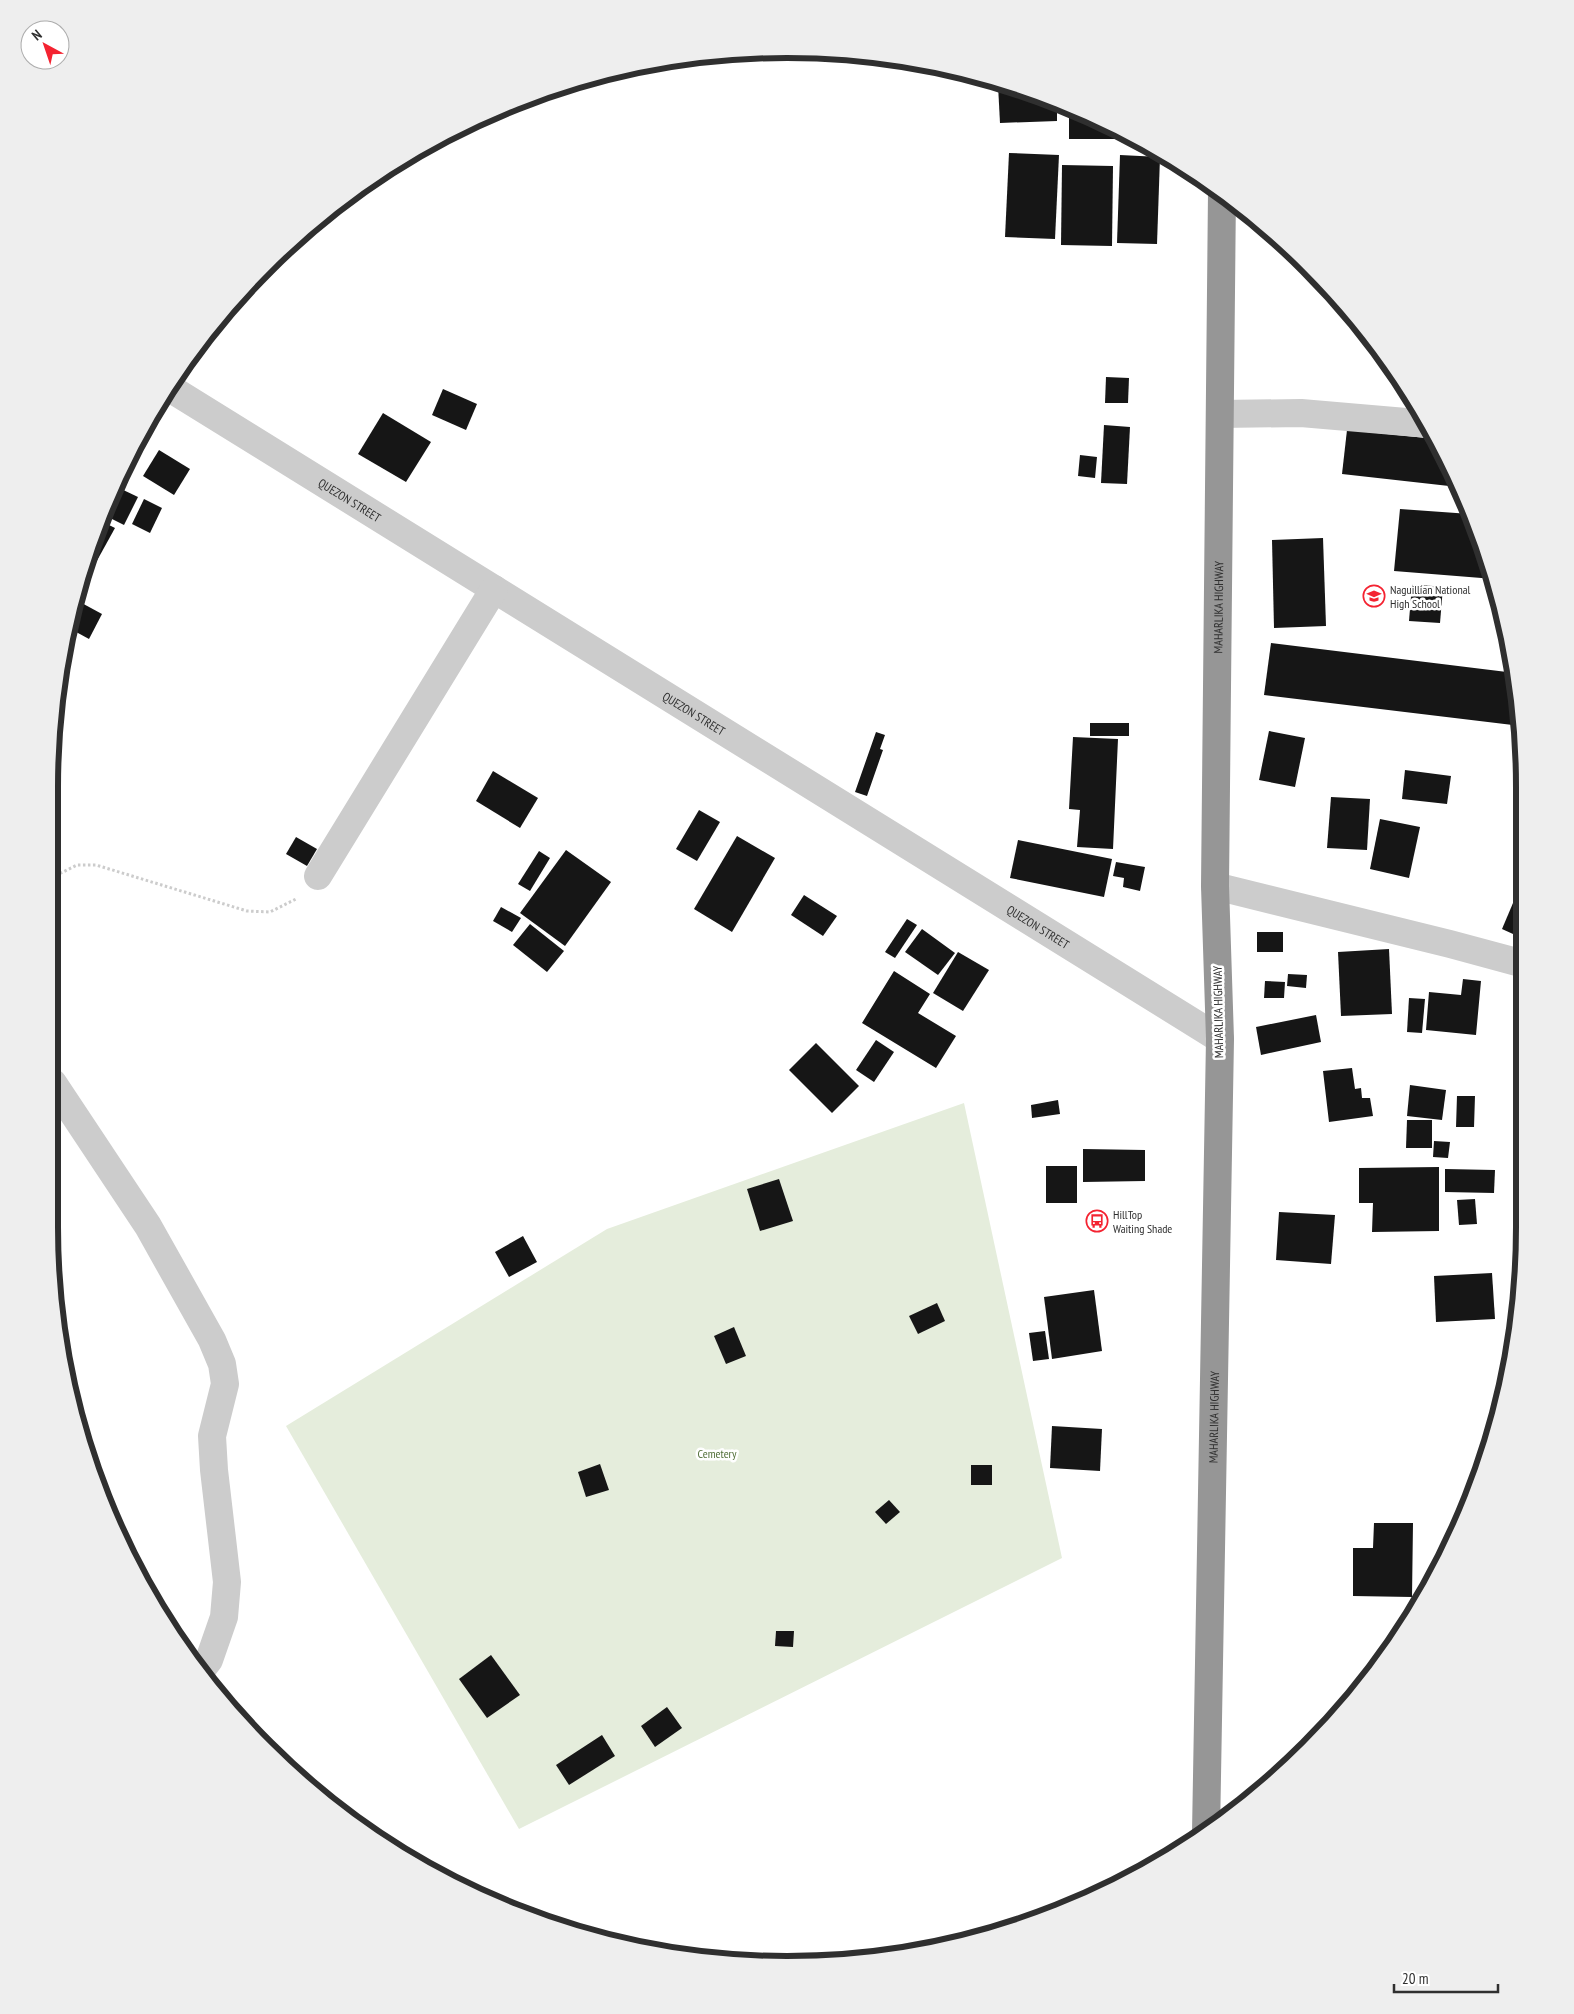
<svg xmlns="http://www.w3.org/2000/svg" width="1574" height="2014" viewBox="0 0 1574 2014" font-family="'PT Sans Narrow',sans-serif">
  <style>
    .green { fill: #e5eddc }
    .building { fill: #161616 }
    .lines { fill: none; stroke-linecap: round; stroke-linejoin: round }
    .path { stroke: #ccc; stroke-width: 3; stroke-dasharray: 2.5 2.5; stroke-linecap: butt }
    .minor { stroke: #ccc; stroke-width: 28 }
    .highway { stroke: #969696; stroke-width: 28 }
    .labels { text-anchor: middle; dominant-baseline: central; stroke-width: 5; stroke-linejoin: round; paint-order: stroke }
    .street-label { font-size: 12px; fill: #2f2f2f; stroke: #fff }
    .poi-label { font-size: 12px; fill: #2f2f2f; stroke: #fff; text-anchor: start }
    .park-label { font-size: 12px; fill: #516f38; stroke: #fff }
    .rim { fill: none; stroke: #2f2f2f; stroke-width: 6 }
  </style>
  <rect width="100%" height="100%" fill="#fff"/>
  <!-- green -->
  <g class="green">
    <polygon points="964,1103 1062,1558 519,1829 286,1426 607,1229"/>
    <polygon points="906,1954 884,1959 810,1964 810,1962"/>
  </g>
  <!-- building -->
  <g class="building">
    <polygon points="998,85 1006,85 1057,104 1057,121 1000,123"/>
    <polygon points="1069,108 1113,125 1136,139 1069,139"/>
    <polygon points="1009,153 1059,155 1055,239 1005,237"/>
    <polygon points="1120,155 1160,157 1157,244 1117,243"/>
    <polygon points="1062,165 1113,166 1112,246 1061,245"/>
    <polygon points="1362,328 1371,340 1361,339"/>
    <polygon points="1106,377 1129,378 1128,403 1105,403"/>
    <polygon points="443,389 477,404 466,430 432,415"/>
    <polygon points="383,413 431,442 406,482 358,454"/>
    <polygon points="1104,425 1130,427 1127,484 1101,483"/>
    <polygon points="1347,430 1436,439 1458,487 1342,474"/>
    <polygon points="159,450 190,469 174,495 143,476"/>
    <polygon points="1080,455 1097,457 1095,478 1078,476"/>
    <polygon points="117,487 138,497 124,525 104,515"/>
    <polygon points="144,499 162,508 150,533 132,524"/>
    <polygon points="1400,509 1470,514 1486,550 1494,579 1394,571"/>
    <polygon points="101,521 115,528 94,566 85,561 88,549"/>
    <polygon points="1323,538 1326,626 1274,628 1272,540"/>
    <polygon points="1412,584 1443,587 1440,623 1409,621"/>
    <polygon points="78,601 102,614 89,639 67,627 70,617"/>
    <polygon points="1271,643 1515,673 1521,726 1264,695"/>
    <rect x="1090" y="723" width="39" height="13"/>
    <polygon points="1269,731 1305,738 1295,787 1259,780"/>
    <polygon points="876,732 885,735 880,749 883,750 867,796 855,792"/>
    <polygon points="1073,737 1118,739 1113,849 1077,847 1080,810 1069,809"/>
    <polygon points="1405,770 1451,776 1447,804 1402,799"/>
    <polygon points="493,771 538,798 520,828 476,801"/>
    <polygon points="1523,773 1524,773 1524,804 1516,802"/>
    <polygon points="1331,797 1370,799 1367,850 1327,848"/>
    <polygon points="699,810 720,822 697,861 676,849"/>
    <polygon points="1380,819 1420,827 1409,878 1370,869"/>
    <polygon points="737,836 775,858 732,932 694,909"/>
    <polygon points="296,837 317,849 307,866 286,854"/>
    <polygon points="1018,840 1112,859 1104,897 1010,878"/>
    <polygon points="566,850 611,882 565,946 520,913"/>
    <polygon points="539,851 550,858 530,891 518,884"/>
    <polygon points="1116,862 1145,867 1140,891 1123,887 1124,878 1113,876"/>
    <polygon points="1524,877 1524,939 1502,929"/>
    <polygon points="804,895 837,916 823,936 791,915"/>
    <polygon points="501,907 521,918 512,932 493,921"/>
    <polygon points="907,919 917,925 895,958 885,952"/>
    <polygon points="530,924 564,951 547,972 513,945"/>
    <polygon points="922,929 955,953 938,975 905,952"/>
    <rect x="1257" y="932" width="26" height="20"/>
    <polygon points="1389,949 1392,1014 1341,1016 1338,952"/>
    <polygon points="958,952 989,970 963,1011 933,993"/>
    <polygon points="894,971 930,994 918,1013 956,1036 936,1068 862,1023"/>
    <polygon points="1288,974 1307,975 1306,988 1287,986"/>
    <polygon points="1463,979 1481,981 1476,1035 1426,1030 1429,992 1461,995"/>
    <polygon points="1265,981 1285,982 1284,998 1264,998"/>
    <polygon points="1409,998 1425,999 1422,1033 1407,1032"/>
    <polygon points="1316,1015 1321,1042 1261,1055 1256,1027"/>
    <polygon points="876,1040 894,1052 874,1082 856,1070"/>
    <polygon points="816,1043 859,1086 832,1113 789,1070"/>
    <polygon points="1352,1068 1355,1089 1361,1088 1362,1098 1370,1098 1373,1116 1329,1122 1323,1071"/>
    <polygon points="1410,1085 1446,1090 1442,1120 1407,1116"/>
    <polygon points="1457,1096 1475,1096 1474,1127 1456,1127"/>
    <polygon points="1058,1100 1060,1114 1032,1118 1031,1105"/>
    <polygon points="1407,1120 1432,1120 1432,1148 1406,1148"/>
    <polygon points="1434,1141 1450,1142 1448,1158 1433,1157"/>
    <polygon points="1083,1149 1145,1150 1145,1181 1083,1182"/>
    <rect x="1046" y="1166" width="31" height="37"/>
    <polygon points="1439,1167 1439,1231 1372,1232 1373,1203 1359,1203 1359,1168"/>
    <polygon points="1445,1169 1495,1170 1494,1193 1445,1192"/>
    <polygon points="779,1179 793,1221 760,1231 747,1189"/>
    <polygon points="1475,1199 1477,1224 1459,1225 1457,1200"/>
    <polygon points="1279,1212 1335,1215 1331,1264 1276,1260"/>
    <polygon points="523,1236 537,1262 509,1277 495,1252"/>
    <polygon points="1492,1273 1495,1319 1436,1322 1434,1276"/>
    <polygon points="1094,1290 1102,1351 1052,1359 1044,1297"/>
    <polygon points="937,1303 945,1321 918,1334 909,1316"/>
    <polygon points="734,1327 746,1356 726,1364 714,1336"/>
    <polygon points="1045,1331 1049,1359 1033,1361 1029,1333"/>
    <polygon points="1496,1398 1503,1398 1497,1419 1496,1419"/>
    <polygon points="1052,1426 1102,1429 1100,1471 1050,1468"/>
    <polygon points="600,1464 609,1490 586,1497 578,1472"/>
    <rect x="971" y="1465" width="21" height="20"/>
    <polygon points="889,1500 900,1512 886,1524 875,1512"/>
    <polygon points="1374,1523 1413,1523 1412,1597 1353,1596 1353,1548 1373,1548"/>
    <polygon points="776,1631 794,1631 793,1647 775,1646"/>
    <polygon points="491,1655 520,1695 487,1718 459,1679"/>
    <polygon points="667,1707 682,1728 655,1747 641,1726"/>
    <polygon points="602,1735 615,1756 569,1785 556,1765"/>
  </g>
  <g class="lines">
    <!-- path -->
    <polyline class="path" points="51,878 77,865 96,865 247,911 270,912 296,899"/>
    <!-- minor -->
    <g class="minor">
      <path id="s1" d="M168,387L1220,1039"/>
      <polyline points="1220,414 1301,413 1429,424"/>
      <polyline points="318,876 494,589"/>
      <polyline points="1215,886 1450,944 1524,964"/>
      <polyline points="53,1083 148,1226 212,1340 222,1364 225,1384 212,1436 214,1470 227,1582 224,1617 209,1660 199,1673"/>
    </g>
    <!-- highway -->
    <path class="highway" id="s2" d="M1206,1833L1220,1039L1215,886L1222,192"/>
  </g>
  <!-- icons -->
  <defs>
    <g id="school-ring" transform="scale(1.125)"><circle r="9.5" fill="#fff" stroke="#f42331" stroke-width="1.5"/><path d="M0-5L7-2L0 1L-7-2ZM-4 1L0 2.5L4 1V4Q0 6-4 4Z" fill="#f42331"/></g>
    <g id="bus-ring" transform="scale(1.125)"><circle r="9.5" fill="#fff" stroke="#f42331" stroke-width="1.5"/><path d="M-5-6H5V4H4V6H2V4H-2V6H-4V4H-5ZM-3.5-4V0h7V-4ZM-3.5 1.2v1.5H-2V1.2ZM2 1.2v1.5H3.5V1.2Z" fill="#f42331"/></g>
  </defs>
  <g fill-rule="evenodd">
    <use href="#school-ring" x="1374" y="596"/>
    <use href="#bus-ring" x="1097" y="1221"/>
  </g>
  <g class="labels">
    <!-- street labels -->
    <g class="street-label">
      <text stroke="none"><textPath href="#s1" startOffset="214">QUEZON STREET</textPath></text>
      <text stroke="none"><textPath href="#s2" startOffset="1226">MAHARLIKA HIGHWAY</textPath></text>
      <text stroke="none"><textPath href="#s1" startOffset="619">QUEZON STREET</textPath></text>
      <text stroke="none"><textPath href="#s1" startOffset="1024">QUEZON STREET</textPath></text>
      <text transform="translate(1218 1012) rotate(-91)">MAHARLIKA HIGHWAY</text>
      <text stroke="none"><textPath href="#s2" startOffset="416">MAHARLIKA HIGHWAY</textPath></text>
    </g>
    <!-- poi labels -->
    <g class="poi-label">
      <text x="1390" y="589">Naguillian National<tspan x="1390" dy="14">High School</tspan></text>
      <text x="1113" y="1214">HillTop<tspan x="1113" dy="14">Waiting Shade</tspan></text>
    </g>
    <!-- park labels -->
    <g class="park-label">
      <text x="717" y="1453">Cemetery</text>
    </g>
  </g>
  <!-- crop -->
  <path d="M0 0H1574V2014H0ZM787 58H787A729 729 0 0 1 1516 787V1227A729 729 0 0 1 787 1956H787A729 729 0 0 1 58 1227V787A729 729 0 0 1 787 58Z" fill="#eee" fill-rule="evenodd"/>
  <path class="rim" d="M787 58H787A729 729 0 0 1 1516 787V1227A729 729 0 0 1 787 1956H787A729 729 0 0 1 58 1227V787A729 729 0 0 1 787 58Z"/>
  <!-- north arrow -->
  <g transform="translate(45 45) rotate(320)"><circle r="24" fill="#ffffff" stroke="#acacac"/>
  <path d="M0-4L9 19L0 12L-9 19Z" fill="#f42331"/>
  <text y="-8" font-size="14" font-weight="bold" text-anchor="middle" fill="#2f2f2f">N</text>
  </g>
  <!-- scale -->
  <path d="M1394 1984v8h104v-8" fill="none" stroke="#2f2f2f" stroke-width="2.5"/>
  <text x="1402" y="1984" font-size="15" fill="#2f2f2f" stroke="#ffffff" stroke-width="4" paint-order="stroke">20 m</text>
</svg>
